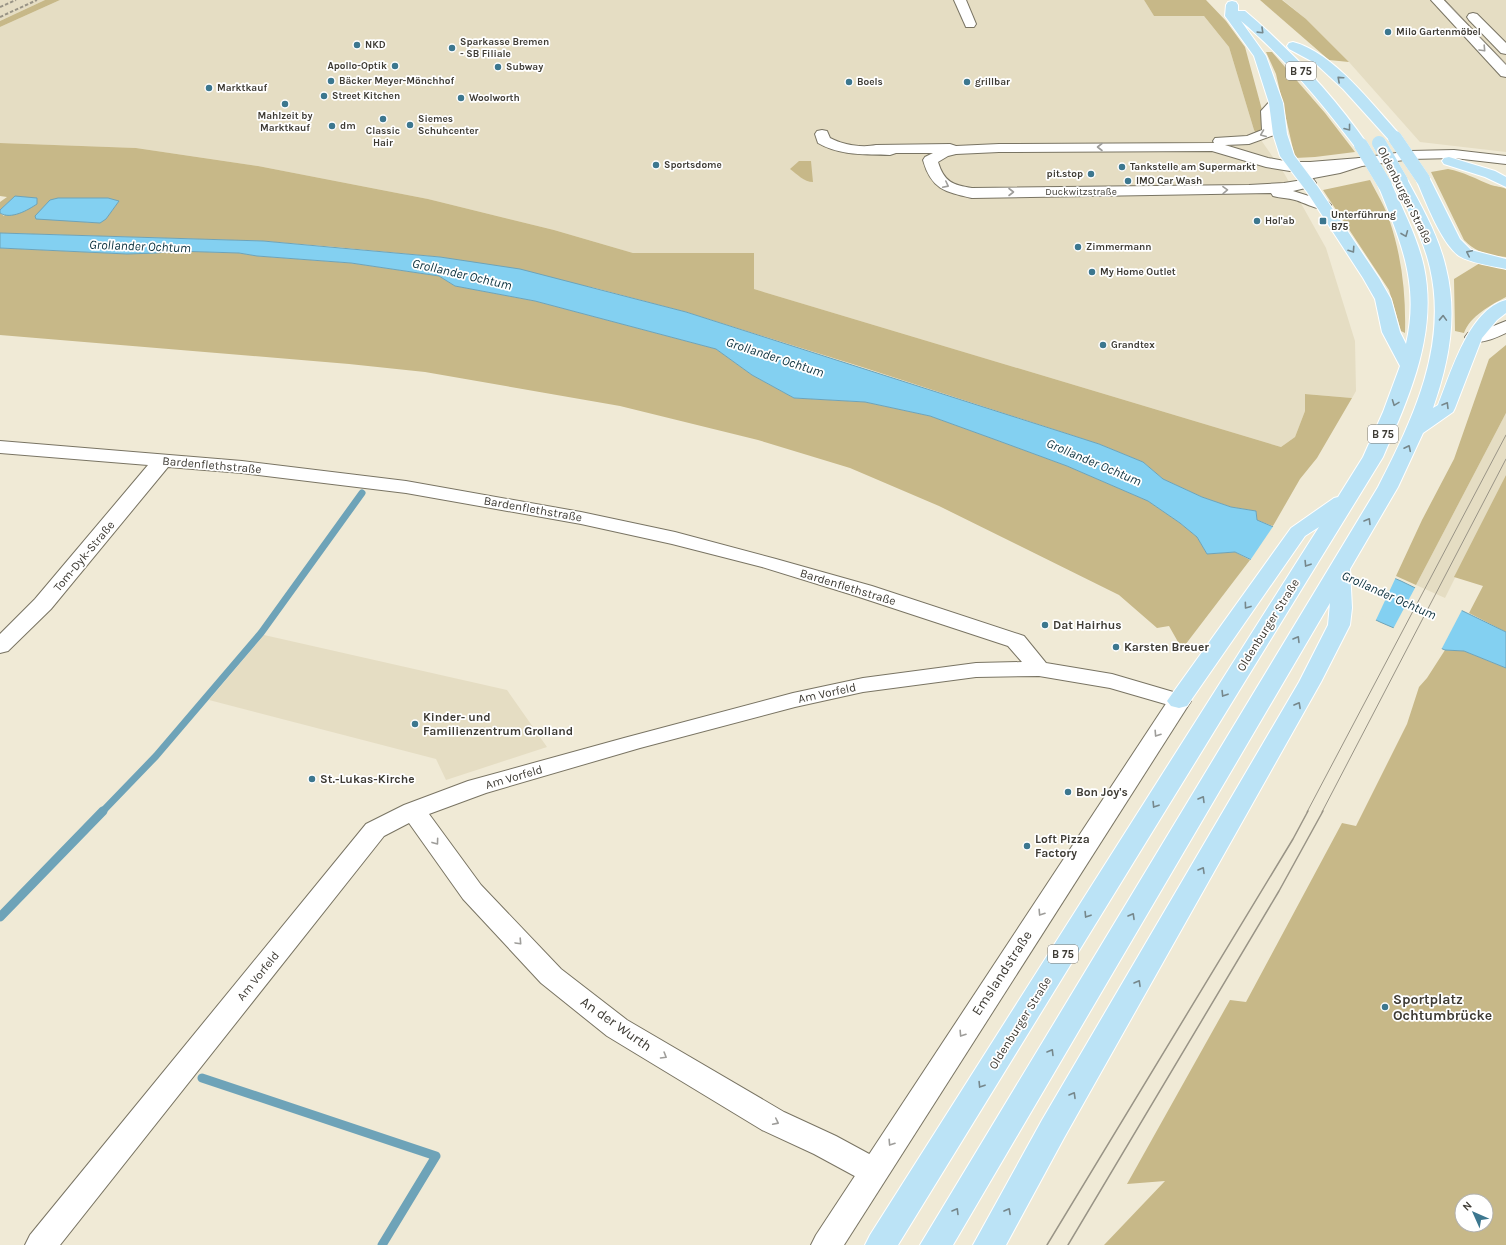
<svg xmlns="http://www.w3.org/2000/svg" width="1506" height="1245" viewBox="0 0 1506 1245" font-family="Karla,sans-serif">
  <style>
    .built { fill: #e5ddc3 }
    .green { fill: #c7b888; fill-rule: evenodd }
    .water { fill: #83d0f1; stroke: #6ea3b8 }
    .pier { fill: #f0ead6 }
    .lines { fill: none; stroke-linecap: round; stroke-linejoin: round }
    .stream-far1 { stroke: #6ea3b8; stroke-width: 7 }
    .stream { stroke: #6ea3b8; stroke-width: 9 }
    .minor-casing { stroke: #797463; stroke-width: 2 }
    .tertiary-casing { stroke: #797463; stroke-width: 2 }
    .secondary-casing { stroke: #797463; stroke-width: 2 }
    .trunk-casing { stroke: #fff; stroke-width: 2 }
    .minor { fill: #fff; fill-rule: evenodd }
    .tertiary { fill: #fff; fill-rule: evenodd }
    .secondary { fill: #fff; fill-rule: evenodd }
    .trunk { fill: #bbe3f6; fill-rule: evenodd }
    .tram-far1 { stroke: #999486; stroke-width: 1 }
    .tram { stroke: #999486; stroke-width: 1.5 }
    .rail { stroke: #999486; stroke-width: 2; stroke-dasharray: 3.5 2; stroke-linecap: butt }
    .trunk-bridge-casing { stroke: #fff; stroke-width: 14; stroke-linecap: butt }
    .trunk-bridge { stroke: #bbe3f6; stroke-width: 14 }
    .oneway { stroke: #76878b }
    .oneway2 { stroke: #9e9d9a }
    .poi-dot { fill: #3c778f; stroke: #fff; stroke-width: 1.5 }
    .labels { text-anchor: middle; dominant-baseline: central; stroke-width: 3.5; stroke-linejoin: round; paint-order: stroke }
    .far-poi-label { font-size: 10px; font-weight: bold; fill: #3e3b34; stroke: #fff; text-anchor: start }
    .far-street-label { font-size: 10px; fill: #3e3b34; stroke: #fff }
    .shield { fill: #fff; stroke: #787671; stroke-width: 1 }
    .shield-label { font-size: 11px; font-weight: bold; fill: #3e3b34 }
    .street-label { font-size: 12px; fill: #3e3b34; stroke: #fff }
    .poi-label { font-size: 12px; font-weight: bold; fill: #3e3b34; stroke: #fff; text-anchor: start }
    .water-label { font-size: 13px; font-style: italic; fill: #0c313e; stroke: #fff }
    .near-street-label { font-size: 14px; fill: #3e3b34; stroke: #fff }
    .near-poi-label { font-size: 14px; font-weight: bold; fill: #3e3b34; stroke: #fff; text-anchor: start }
  </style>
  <rect width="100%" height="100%" fill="#f0ead6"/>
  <!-- built -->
  <g class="built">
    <polygon points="0,0 45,0 0,21"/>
    <polygon points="60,0 1144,0 1154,16 1204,16 1229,47 1254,130 1284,173 1326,248 1355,341 1356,391 1352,398 1306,394 1305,411 1295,437 1281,447 754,289 754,253 633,253 554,230 428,199 258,166 136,148 0,143 0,27"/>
    <polygon points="1283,0 1506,0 1506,152 1420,142 1349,62 1306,19"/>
    <polygon points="1506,413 1506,475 1445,598 1416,585"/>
    <polygon points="264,635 507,690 547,747 446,780 436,759 209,700"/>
  </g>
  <!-- green -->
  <g class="green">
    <polygon points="45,0 60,0 0,27 0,21"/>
    <polygon points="1144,0 1206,0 1226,21 1245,47 1265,121 1264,127 1256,133 1254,130 1229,47 1204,16 1154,16"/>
    <polygon points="1260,0 1282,0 1306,19 1349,62 1329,60"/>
    <polygon points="1266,52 1272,52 1325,113 1355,152 1315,157 1295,158 1276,74"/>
    <path d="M0,143L136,148L258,166L428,199L554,230L633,253H754V289L1281,447L1295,437L1305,411V394L1352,398L1317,458L1300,479L1273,526L1257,520L1256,511L1231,507L1202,497L1163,479L1143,462L1099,444L862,367L686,312L595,288L440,257L335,247L263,241L0,233V213L4,216L15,196L0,210V202L7,197L0,196ZM108,198L118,202C101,227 102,223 73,221L98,199Z"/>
    <path d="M799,161H811L813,182C804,182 797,174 790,169Z"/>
    <path d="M1448,169C1464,172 1476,179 1491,185C1496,187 1501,186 1506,189V257C1490,256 1475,252 1464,240L1431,172Z"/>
    <path d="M1370,180C1377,194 1386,208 1390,222C1402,258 1406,295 1405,333L1401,331L1389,290L1323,190Z"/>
    <polygon points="0,248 127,254 157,253 175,251 239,253 257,256 351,263 439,276 455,286 535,301 716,349 752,375 794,398 865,402 930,416 999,441 1067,466 1148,501 1180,523 1197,537 1207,554 1235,552 1250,560 1182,649 1169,626 1157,628 1119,595 939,506 850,468 758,440 620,406 425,372 349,364 0,335"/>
    <path d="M1480,263L1506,268V297C1491,305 1470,316 1464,333L1455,331L1454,279Z"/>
    <polygon points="1506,345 1506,413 1416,585 1396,576 1422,520 1454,459 1489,359"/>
    <polygon points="1506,475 1506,632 1469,613 1483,586 1454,577"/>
    <path d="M1445,650L1464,651L1506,668V1245H1104L1165,1181L1127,1184L1230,1000L1246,1002L1342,823L1356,826L1407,724L1419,687L1427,678ZM1462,1201H1486V1225H1462Z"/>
  </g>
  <!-- water -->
  <g class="water">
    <path d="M15,196L37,198V204C28,210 11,220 0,213V210Z"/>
    <polygon points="58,198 108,198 119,201 106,219 100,223 36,219 35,216 50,200"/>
    <polygon points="0,233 263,241 440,257 520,269 686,312 1068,434 1099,444 1143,462 1163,479 1202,497 1231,507 1256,511 1257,520 1401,581 1506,632 1506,668 1464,651 1445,650 1380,622 1235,552 1207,554 1197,537 1180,523 1148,501 1067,466 999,441 930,416 865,402 794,398 752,375 716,349 535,301 455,286 439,276 351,263 257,256 239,253 175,251 157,253 127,254 0,248"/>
  </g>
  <!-- pier -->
  <g class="pier">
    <polygon points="1274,525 1396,577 1375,622 1249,562"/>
    <polygon points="1416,586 1463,608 1441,650 1393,629"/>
  </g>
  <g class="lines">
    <!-- stream-far1 -->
    <polyline class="stream-far1" points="102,812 156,756 261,633 362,493"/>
    <!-- stream -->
    <g class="stream">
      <polyline points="0,917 103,811"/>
      <polyline points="202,1078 436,1156 382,1245"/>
    </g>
    <!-- minor casing -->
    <g class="minor-casing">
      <g id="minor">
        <polygon points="954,0 966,0 976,24 974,27 966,27"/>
        <path d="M1276,99L1281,100L1283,103L1275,112L1276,132L1274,135L1249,144L1225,145L1268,158L1290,162H1310L1360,158L1365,159L1367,162L1365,165L1320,171H1290L1266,167L1212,151L999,152L956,154L948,156L938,162C944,182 953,185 972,188L1249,185L1284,183L1309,179L1314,180L1316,183L1314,186L1293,191L1328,202L1331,205L1328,208C1317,211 1306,203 1295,200C1288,198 1280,198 1273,196L1271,193L972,198C945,192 931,189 923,160L925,157L933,153H896L890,155C866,154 840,156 818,143L815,134L817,131L822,130L827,131L830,138C843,145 862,148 876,145L950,144L956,146L999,144L1214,143L1213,141L1215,138L1247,136L1262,130L1261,111L1271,100Z"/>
        <path d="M1506,321V333C1493,339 1482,344 1468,341L1465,337L1468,333L1481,331Z"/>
        <polygon points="0,441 242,461 406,481 581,512 675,532 776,559 872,586 1024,636 1046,663 1112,674 1187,696 1191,701 1187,706 1179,708 1110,688 1039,676 976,677 863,692 795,707 640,748 486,793 429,814 481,885 561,969 627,1020 784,1112 836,1136 884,1162 888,1171 884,1180 873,1184 862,1180 814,1154 762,1130 607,1036 541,983 463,899 409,823 384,836 60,1245 25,1245 30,1235 366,824 404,805 468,781 624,738 793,693 863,678 976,663 1022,662 1008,646 856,596 762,567 672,544 581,524 406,493 242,473 168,467 51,609 8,651 0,653 0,634 35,599 148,465 0,453"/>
      </g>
    </g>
    <!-- tertiary casing -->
    <g class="tertiary-casing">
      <polygon id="tertiary" points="1179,694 1187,696 1191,701 844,1245 811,1245 816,1235 1171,696"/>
    </g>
    <!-- secondary casing -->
    <g class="secondary-casing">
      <g id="secondary">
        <polygon points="1431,0 1444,0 1506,65 1506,77 1501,76"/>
        <polygon points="1473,13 1477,14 1506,43 1506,54 1501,53 1469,20 1467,17 1469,14"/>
        <polygon points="1454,150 1506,156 1506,164 1454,158 1411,159 1362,166 1340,173 1303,180 1298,179 1296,176 1298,173 1337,165 1360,158 1411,151"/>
      </g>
    </g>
    <!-- trunk casing -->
    <g class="trunk-casing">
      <g id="trunk">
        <path d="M1232,1L1236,2L1238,5V11H1245C1291,50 1334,96 1368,145L1366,148L1361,149L1356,148C1321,102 1285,58 1241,21L1266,56L1283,103L1287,134L1294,155L1318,187L1379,278L1391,299L1400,332L1406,344C1420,283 1400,240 1378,185L1380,182L1385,181L1390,182L1392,185C1404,212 1418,239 1424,267C1438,334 1409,397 1383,457L898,1245H865L870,1235L1319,527L1305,536L1187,706L1179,708L1171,706L1167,701L1291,528L1334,498L1338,497L1363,457L1383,412L1400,366L1382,332L1375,299L1363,278L1307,192L1280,156L1273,134L1269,103L1254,56L1225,16L1226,5L1228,2Z"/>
        <path d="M1293,42C1333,52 1373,105 1400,135L1402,138L1400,141L1395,142L1390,141L1343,89L1315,63L1289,49L1287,46L1289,43Z"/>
        <polygon points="1449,157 1495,171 1506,177 1506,187 1485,177 1444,164 1442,161 1444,158"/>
        <path d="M1423,175L1428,176L1430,179L1460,239L1471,250L1506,259V269C1493,266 1470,263 1459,256C1441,243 1425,200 1416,179L1418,176Z"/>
        <path d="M1401,177L1406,178L1408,181C1423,209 1439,237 1446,268C1458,316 1449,362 1433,408L1438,405C1451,373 1469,309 1506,300V313L1497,320L1482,338L1455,408L1453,412L1423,433L1398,487L1350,569L1352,608L1350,625L1321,682L1064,1138L1006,1245H973L1042,1120L1299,682L1328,625L1330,603L953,1245H920L1378,487C1413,419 1448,346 1430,268C1423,237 1407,209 1394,181L1396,178Z"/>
      </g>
    </g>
    <!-- minor -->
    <use href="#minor" class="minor"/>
    <!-- tertiary -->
    <use href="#tertiary" class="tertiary"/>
    <!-- secondary -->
    <use href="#secondary" class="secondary"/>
    <!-- trunk -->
    <use href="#trunk" class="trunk"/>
    <!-- tram-far1 -->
    <g class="tram-far1">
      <polyline points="1444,0 1506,64"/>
      <polyline points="1307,812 1506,435"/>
      <polyline points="1322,812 1506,459"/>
    </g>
    <!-- tram -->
    <g class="tram">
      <polyline points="1047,1245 1293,839 1308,811"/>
      <polyline points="1068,1245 1279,891 1323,811"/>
    </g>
    <!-- rail -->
    <g class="rail">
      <polyline points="0,7 16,0"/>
      <polyline points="0,17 37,0"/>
    </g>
    <!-- trunk-bridge casing -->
    <g class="trunk-bridge-casing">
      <g id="trunk-bridge">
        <polyline points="1395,138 1423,179"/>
        <polyline points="1379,143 1401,181"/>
        <polyline points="1361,145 1385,185"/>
      </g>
    </g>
    <!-- trunk-bridge -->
    <use href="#trunk-bridge" class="trunk-bridge"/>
  </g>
  <!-- one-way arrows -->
  <defs><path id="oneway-chevron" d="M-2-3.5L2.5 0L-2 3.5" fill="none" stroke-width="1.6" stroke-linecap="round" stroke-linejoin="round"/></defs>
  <g class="oneway">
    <use href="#oneway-chevron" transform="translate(1261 31) rotate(44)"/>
    <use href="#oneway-chevron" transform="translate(1340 79) rotate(-138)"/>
    <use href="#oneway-chevron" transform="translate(1348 128) rotate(52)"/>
    <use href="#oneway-chevron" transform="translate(1405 234) rotate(68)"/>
    <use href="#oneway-chevron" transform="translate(1352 250) rotate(56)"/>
    <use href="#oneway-chevron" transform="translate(1469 253) rotate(-154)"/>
    <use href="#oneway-chevron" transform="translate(1443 318) rotate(-88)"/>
    <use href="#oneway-chevron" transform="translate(1395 403) rotate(111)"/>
    <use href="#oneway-chevron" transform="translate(1446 405) rotate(-59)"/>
    <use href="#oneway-chevron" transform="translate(1408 448) rotate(-64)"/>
    <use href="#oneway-chevron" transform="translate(1368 521) rotate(-59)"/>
    <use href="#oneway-chevron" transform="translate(1307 564) rotate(122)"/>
    <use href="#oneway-chevron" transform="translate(1247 606) rotate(126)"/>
    <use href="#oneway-chevron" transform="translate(1297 639) rotate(-59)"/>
    <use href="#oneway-chevron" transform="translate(1224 694) rotate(122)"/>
    <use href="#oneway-chevron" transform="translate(1298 705) rotate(-61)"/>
    <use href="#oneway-chevron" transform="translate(1202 799) rotate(-59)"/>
    <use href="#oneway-chevron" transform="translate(1155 805) rotate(122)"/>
    <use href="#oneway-chevron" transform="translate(1202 870) rotate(-60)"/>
    <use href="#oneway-chevron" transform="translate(1087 915) rotate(122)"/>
    <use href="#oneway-chevron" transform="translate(1132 916) rotate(-60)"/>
    <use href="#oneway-chevron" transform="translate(1138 983) rotate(-60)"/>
    <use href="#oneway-chevron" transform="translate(1051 1052) rotate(-59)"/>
    <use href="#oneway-chevron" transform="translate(981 1085) rotate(122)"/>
    <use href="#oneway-chevron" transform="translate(1073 1095) rotate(-60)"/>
    <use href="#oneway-chevron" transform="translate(956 1211) rotate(-59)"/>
    <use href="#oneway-chevron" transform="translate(1008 1211) rotate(-61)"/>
  </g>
  <g class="oneway2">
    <use href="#oneway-chevron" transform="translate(1483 49) rotate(47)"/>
    <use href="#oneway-chevron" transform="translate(1263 134) rotate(158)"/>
    <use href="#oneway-chevron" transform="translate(1100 147) rotate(180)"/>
    <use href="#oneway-chevron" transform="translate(946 185) rotate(27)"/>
    <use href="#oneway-chevron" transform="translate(1225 190) rotate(-1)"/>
    <use href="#oneway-chevron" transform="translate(1011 192)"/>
    <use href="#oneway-chevron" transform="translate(1157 734) rotate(123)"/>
    <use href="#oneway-chevron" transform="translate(436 842) rotate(54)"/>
    <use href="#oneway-chevron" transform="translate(1041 913) rotate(123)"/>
    <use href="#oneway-chevron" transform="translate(519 942) rotate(47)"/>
    <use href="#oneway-chevron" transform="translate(962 1034) rotate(123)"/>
    <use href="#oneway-chevron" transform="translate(664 1056) rotate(31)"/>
    <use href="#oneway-chevron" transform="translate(776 1122) rotate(26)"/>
    <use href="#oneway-chevron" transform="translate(891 1143) rotate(123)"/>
  </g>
  <!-- markers -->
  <g class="poi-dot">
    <circle cx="1388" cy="32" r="4"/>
    <circle cx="357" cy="45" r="4"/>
    <circle cx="452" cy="48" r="4"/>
    <circle cx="395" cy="66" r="4"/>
    <circle cx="498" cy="67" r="4"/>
    <circle cx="331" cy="81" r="4"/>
    <circle cx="849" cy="82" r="4"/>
    <circle cx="967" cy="82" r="4"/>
    <circle cx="209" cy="88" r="4"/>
    <circle cx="324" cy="96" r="4"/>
    <circle cx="461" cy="98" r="4"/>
    <circle cx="285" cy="104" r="4"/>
    <circle cx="383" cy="119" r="4"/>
    <circle cx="410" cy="125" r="4"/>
    <circle cx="332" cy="126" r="4"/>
    <circle cx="656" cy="165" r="4"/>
    <circle cx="1122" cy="167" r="4"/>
    <circle cx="1091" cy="174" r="4"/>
    <circle cx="1128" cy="181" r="4"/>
    <circle cx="1257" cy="221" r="4"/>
    <rect x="1319" y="217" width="8" height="8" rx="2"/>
    <circle cx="1078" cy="247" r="4"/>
    <circle cx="1092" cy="272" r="4"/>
    <circle cx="1103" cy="345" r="4"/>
    <circle cx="1045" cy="625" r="4"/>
    <circle cx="1116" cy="647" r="4"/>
    <circle cx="415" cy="724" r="4"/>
    <circle cx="312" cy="779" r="4"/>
    <circle cx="1068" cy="792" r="4"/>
    <circle cx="1027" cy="846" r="4"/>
    <circle cx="1385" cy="1007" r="4"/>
  </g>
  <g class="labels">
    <!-- far-poi labels -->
    <g class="far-poi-label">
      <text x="1396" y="32">Milo Gartenmöbel</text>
      <text x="460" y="42">Sparkasse Bremen<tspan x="460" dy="12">- SB Filiale</tspan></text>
      <text x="365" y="45">NKD</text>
      <text x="387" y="66" text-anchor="end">Apollo-Optik</text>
      <text x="506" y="67">Subway</text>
      <text x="339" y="81">Bäcker Meyer-Mönchhof</text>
      <text x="857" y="82">Boels</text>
      <text x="975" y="82">grillbar</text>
      <text x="217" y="88">Marktkauf</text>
      <text x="332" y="96">Street Kitchen</text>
      <text x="469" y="98">Woolworth</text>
      <text x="285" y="116" text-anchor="middle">Mahlzeit by<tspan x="285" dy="12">Marktkauf</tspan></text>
      <text x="418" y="119">Siemes<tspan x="418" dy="12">Schuhcenter</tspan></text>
      <text x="340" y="126">dm</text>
      <text x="383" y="131" text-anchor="middle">Classic<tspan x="383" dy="12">Hair</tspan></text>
      <text x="664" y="165">Sportsdome</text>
      <text x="1130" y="167">Tankstelle am Supermarkt</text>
      <text x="1083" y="174" text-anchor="end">pit.stop</text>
      <text x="1136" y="181">IMO Car Wash</text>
      <text x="1331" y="215">Unterführung<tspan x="1331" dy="12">B75</tspan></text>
      <text x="1265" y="221">Hol'ab</text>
      <text x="1086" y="247">Zimmermann</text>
      <text x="1100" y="272">My Home Outlet</text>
      <text x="1111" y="345">Grandtex</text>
    </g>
    <!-- far-street labels -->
    <g class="far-street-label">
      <text x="1081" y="192">Duckwitzstraße</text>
    </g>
    <!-- shield labels -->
    <g class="shield">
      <rect x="1286" y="62" width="30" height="18" rx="3"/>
      <rect x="1368" y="425" width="30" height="18" rx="3"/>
      <rect x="1048" y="945" width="30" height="18" rx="3"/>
    </g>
    <g class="shield-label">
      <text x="1301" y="71">B 75</text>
      <text x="1383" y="434">B 75</text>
      <text x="1063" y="954">B 75</text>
    </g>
    <!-- street labels -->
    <g class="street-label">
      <text transform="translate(1405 195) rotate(63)">Oldenburger Straße</text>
      <text transform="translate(212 465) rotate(5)">Bardenflethstraße</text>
      <text transform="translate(533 509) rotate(10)">Bardenflethstraße</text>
      <text transform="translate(84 556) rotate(-50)">Tom-Dyk-Straße</text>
      <text transform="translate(848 587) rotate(17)">Bardenflethstraße</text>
      <text transform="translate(1268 625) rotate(-58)">Oldenburger Straße</text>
      <text transform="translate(827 693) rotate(-12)">Am Vorfeld</text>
      <text transform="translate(514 777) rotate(-16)">Am Vorfeld</text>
      <text transform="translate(258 976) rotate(-51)">Am Vorfeld</text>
      <text transform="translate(1020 1023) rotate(-58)">Oldenburger Straße</text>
    </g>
    <!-- poi labels -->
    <g class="poi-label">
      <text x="1053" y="625">Dat Hairhus</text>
      <text x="1124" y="647">Karsten Breuer</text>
      <text x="423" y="717">Kinder- und<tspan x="423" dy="14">Familienzentrum Grolland</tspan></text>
      <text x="320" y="779">St.-Lukas-Kirche</text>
      <text x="1076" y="792">Bon Joy's</text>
      <text x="1035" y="839">Loft Pizza<tspan x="1035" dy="14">Factory</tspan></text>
    </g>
    <!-- water labels -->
    <g class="water-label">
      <text transform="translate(140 246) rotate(2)">Grollander Ochtum</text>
      <text transform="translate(462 274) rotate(13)">Grollander Ochtum</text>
      <text transform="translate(775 357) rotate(18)">Grollander Ochtum</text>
      <text transform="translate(1094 462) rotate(23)">Grollander Ochtum</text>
      <text transform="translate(1389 595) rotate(24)">Grollander Ochtum</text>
    </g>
    <!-- near-street labels -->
    <g class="near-street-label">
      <text transform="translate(1002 973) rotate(-57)">Emslandstraße</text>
      <text transform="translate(616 1024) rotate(35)">An der Wurth</text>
    </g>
    <!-- near-poi labels -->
    <g class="near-poi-label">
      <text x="1393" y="999">Sportplatz<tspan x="1393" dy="16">Ochtumbrücke</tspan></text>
    </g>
  </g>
  <!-- north arrow -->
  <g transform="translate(1474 1213) rotate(315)"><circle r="19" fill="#ffffff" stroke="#b2b1ae"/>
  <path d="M0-3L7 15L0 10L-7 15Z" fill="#3c778f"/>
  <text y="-6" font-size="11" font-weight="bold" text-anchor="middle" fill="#3e3b34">N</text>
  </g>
</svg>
